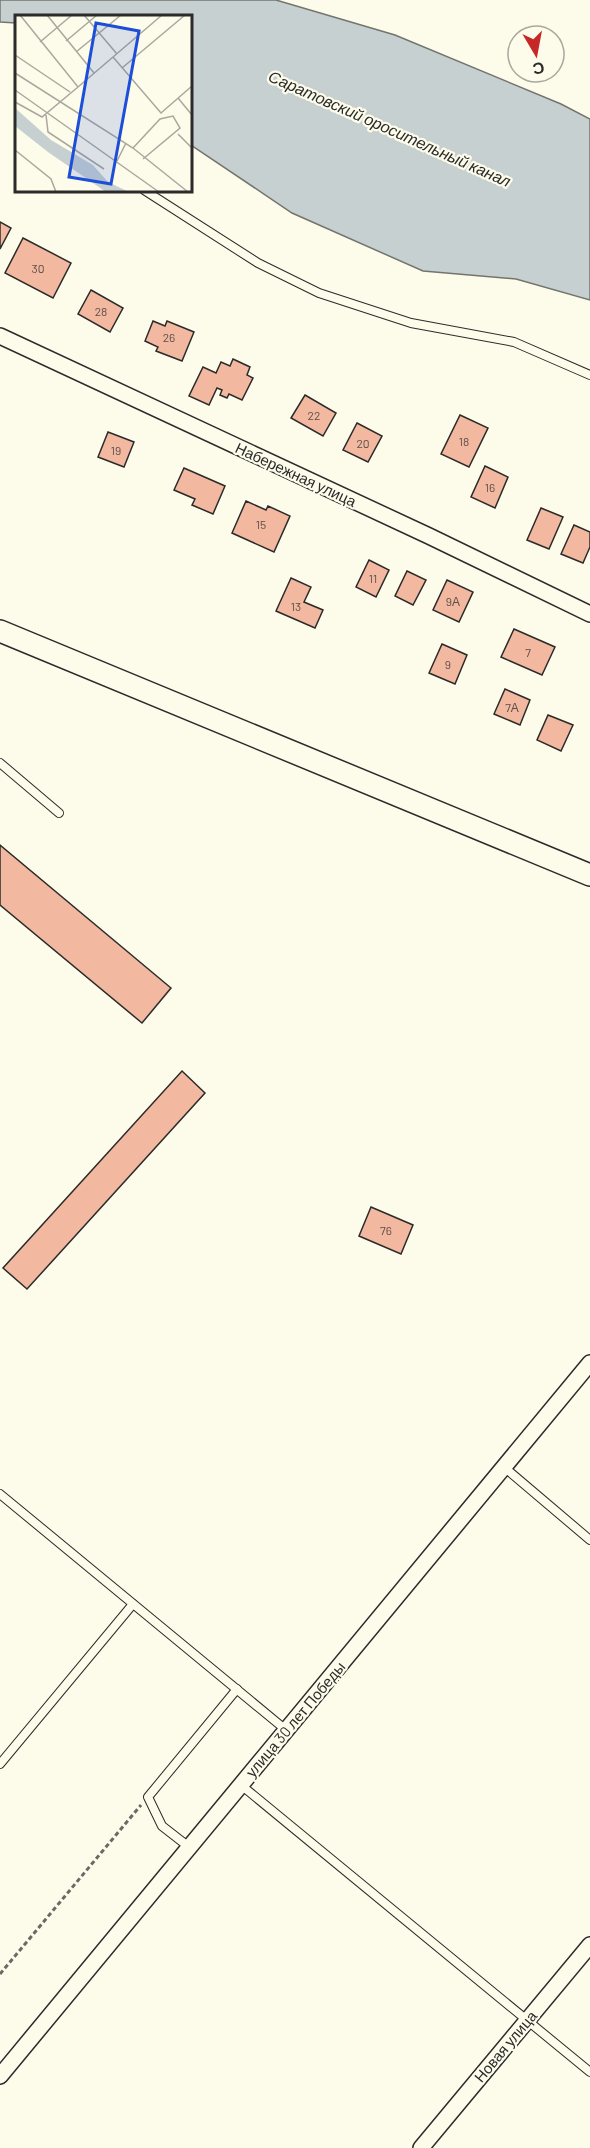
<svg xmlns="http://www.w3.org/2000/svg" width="590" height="2148" viewBox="0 0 590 2148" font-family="Barlow,sans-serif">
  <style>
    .water { fill: #c7d0d0; stroke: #74746e; stroke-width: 1.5 }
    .building { fill: #f2b8a0; stroke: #2b2b2b; stroke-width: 1.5 }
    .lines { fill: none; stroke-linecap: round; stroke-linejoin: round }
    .lane-casing { stroke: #2b2b2b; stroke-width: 10 }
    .street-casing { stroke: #2b2b2b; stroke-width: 18 }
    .secondary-casing { stroke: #2b2b2b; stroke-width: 24 }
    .path { stroke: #6a6964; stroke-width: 3; stroke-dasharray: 4.5 3; stroke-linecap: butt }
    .lane { stroke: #fdfbea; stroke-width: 8 }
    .street { stroke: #fdfbea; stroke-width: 15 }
    .secondary { stroke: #fdfbea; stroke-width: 21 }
    .labels { text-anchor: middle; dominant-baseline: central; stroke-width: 4.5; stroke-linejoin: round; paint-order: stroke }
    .number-label { font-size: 12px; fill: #5d4e48 }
    .street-label { font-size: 15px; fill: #2b2b2b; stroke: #fdfbea }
    .water-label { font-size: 16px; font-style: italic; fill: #2b2b2b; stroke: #fdfbea }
    .inset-road { fill: none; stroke: #a9a89e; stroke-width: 1.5 }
    .view { fill: #1d4ed8; fill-opacity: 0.15; stroke: #1d4ed8; stroke-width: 3 }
    .inset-edge { fill: none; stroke: #2b2b2b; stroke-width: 3 }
  </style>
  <rect width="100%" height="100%" fill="#fdfbea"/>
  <!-- water -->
  <polygon class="water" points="0,0 276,0 395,35 561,104 590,119 590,300 516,279 423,271 292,213 191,145 190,16 16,16 16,23 0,22"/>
  <!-- building -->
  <g class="building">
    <polygon points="0,222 11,228 0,249"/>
    <polygon points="23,238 71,263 53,298 5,273"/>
    <polygon points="91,290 123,308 110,332 78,314"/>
    <polygon points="153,321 165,326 167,321 194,332 182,361 156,351 158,347 145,341"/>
    <polygon points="233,359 250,367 247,375 253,378 242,400 229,394 227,398 220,395 222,390 217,388 209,405 189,396 203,367 216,373 221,362 230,366"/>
    <polygon points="305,395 336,413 323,436 291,418"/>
    <polygon points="460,415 488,428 469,467 441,454"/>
    <polygon points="357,423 382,436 368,462 343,450"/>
    <polygon points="108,432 134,442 124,467 98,457"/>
    <polygon points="485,466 508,477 495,508 471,497"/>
    <polygon points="184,468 225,486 213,514 192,505 195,499 174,490"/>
    <polygon points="246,501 266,510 268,506 290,516 274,552 232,533"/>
    <polygon points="541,508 563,517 549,549 527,540"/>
    <polygon points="574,525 590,532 590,547 583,563 561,554"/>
    <polygon points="369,560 389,570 376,597 356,587"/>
    <polygon points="407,571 426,580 413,605 395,596"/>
    <polygon points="291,578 311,587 304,602 323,610 315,628 276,611"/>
    <polygon points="447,580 473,592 459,622 433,610"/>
    <polygon points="514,629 555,647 542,675 501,657"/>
    <polygon points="442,644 467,655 455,684 429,673"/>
    <polygon points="505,689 530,700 520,725 494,714"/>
    <polygon points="548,715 573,725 561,751 537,740"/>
    <polygon points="0,845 171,988 142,1023 0,905"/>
    <polygon points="182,1071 205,1093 27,1289 3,1268"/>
    <polygon points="371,1207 413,1225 401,1254 359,1236"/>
  </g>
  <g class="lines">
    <!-- lane casing -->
    <g class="lane-casing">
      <g id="lane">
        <polyline points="144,190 258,263 319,293 411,323 514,342 590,375"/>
        <polyline points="0,763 59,813"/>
        <polyline points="504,1467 590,1540"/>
        <polyline points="0,1494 286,1730"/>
        <polyline points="0,1764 133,1604"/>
        <polyline points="241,1785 590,2072"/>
        <polyline points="189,1847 162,1826 148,1797 237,1689"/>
      </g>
    </g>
    <!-- street casing -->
    <g class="street-casing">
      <g id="street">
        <polyline points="0,336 429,536 590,614"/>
        <polyline points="0,2076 590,1363"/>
        <polyline points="421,2148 590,1945"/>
      </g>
    </g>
    <!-- secondary casing -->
    <g class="secondary-casing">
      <polyline id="secondary" points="0,631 590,875"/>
    </g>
    <!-- path -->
    <polyline class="path" points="0,1974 141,1805"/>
    <!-- lane -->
    <use href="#lane" class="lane"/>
    <!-- street -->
    <use href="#street" class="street"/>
    <!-- secondary -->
    <use href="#secondary" class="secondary"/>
  </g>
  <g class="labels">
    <!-- number labels -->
    <g class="number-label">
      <text x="38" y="268">30</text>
      <text x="101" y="311">28</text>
      <text x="169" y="337">26</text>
      <text x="314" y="415">22</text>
      <text x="464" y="441">18</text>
      <text x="363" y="443">20</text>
      <text x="116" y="450">19</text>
      <text x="490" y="487">16</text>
      <text x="261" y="524">15</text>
      <text x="373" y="578">11</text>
      <text x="453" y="601">9А</text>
      <text x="296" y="606">13</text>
      <text x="528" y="652">7</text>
      <text x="448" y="664">9</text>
      <text x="512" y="707">7А</text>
      <text x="386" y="1230">76</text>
    </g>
    <!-- street labels -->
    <g class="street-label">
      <text transform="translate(296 474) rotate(25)">Набережная улица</text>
      <text transform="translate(295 1719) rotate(-50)">улица 30 лет Победы</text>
      <text transform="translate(505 2046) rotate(-50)">Новая улица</text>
    </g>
    <!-- water labels -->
    <g class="water-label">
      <text transform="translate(390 128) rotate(24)">Саратовский оросительный канал</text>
    </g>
  </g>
  <!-- overview -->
  <g transform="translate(15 15)">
    <rect width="177" height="177" fill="#fdfbea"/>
    <path d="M0,93L36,125L78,150L93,167L114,177H91L33,137L0,111Z" fill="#c7d0d0"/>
    <path class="inset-road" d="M5,0L63,72L147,0M32,0L79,58M69,0L102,39M51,26L82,0M25,27L57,0M61,37L106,0M0,40L55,77M98,42L146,98L177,71M107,53L170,0M0,58L118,133L173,177M0,75L144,177M163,83L177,100M0,87L27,102L63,72M31,100L33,117L89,154M163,119L177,133M118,133L145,104L158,101L165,113L128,144M0,135L36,164L41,177M102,146L111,128"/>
    <path class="view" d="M81,8L124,16L96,169L54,162Z"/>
    <rect width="177" height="177" class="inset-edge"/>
  </g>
  <!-- north arrow -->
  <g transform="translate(536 54) rotate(170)"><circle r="28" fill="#fdfbea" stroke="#a9a89e" stroke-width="1.5"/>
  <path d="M0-4.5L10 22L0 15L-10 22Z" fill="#c62828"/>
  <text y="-9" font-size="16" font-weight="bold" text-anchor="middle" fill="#2b2b2b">С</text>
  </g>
</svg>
